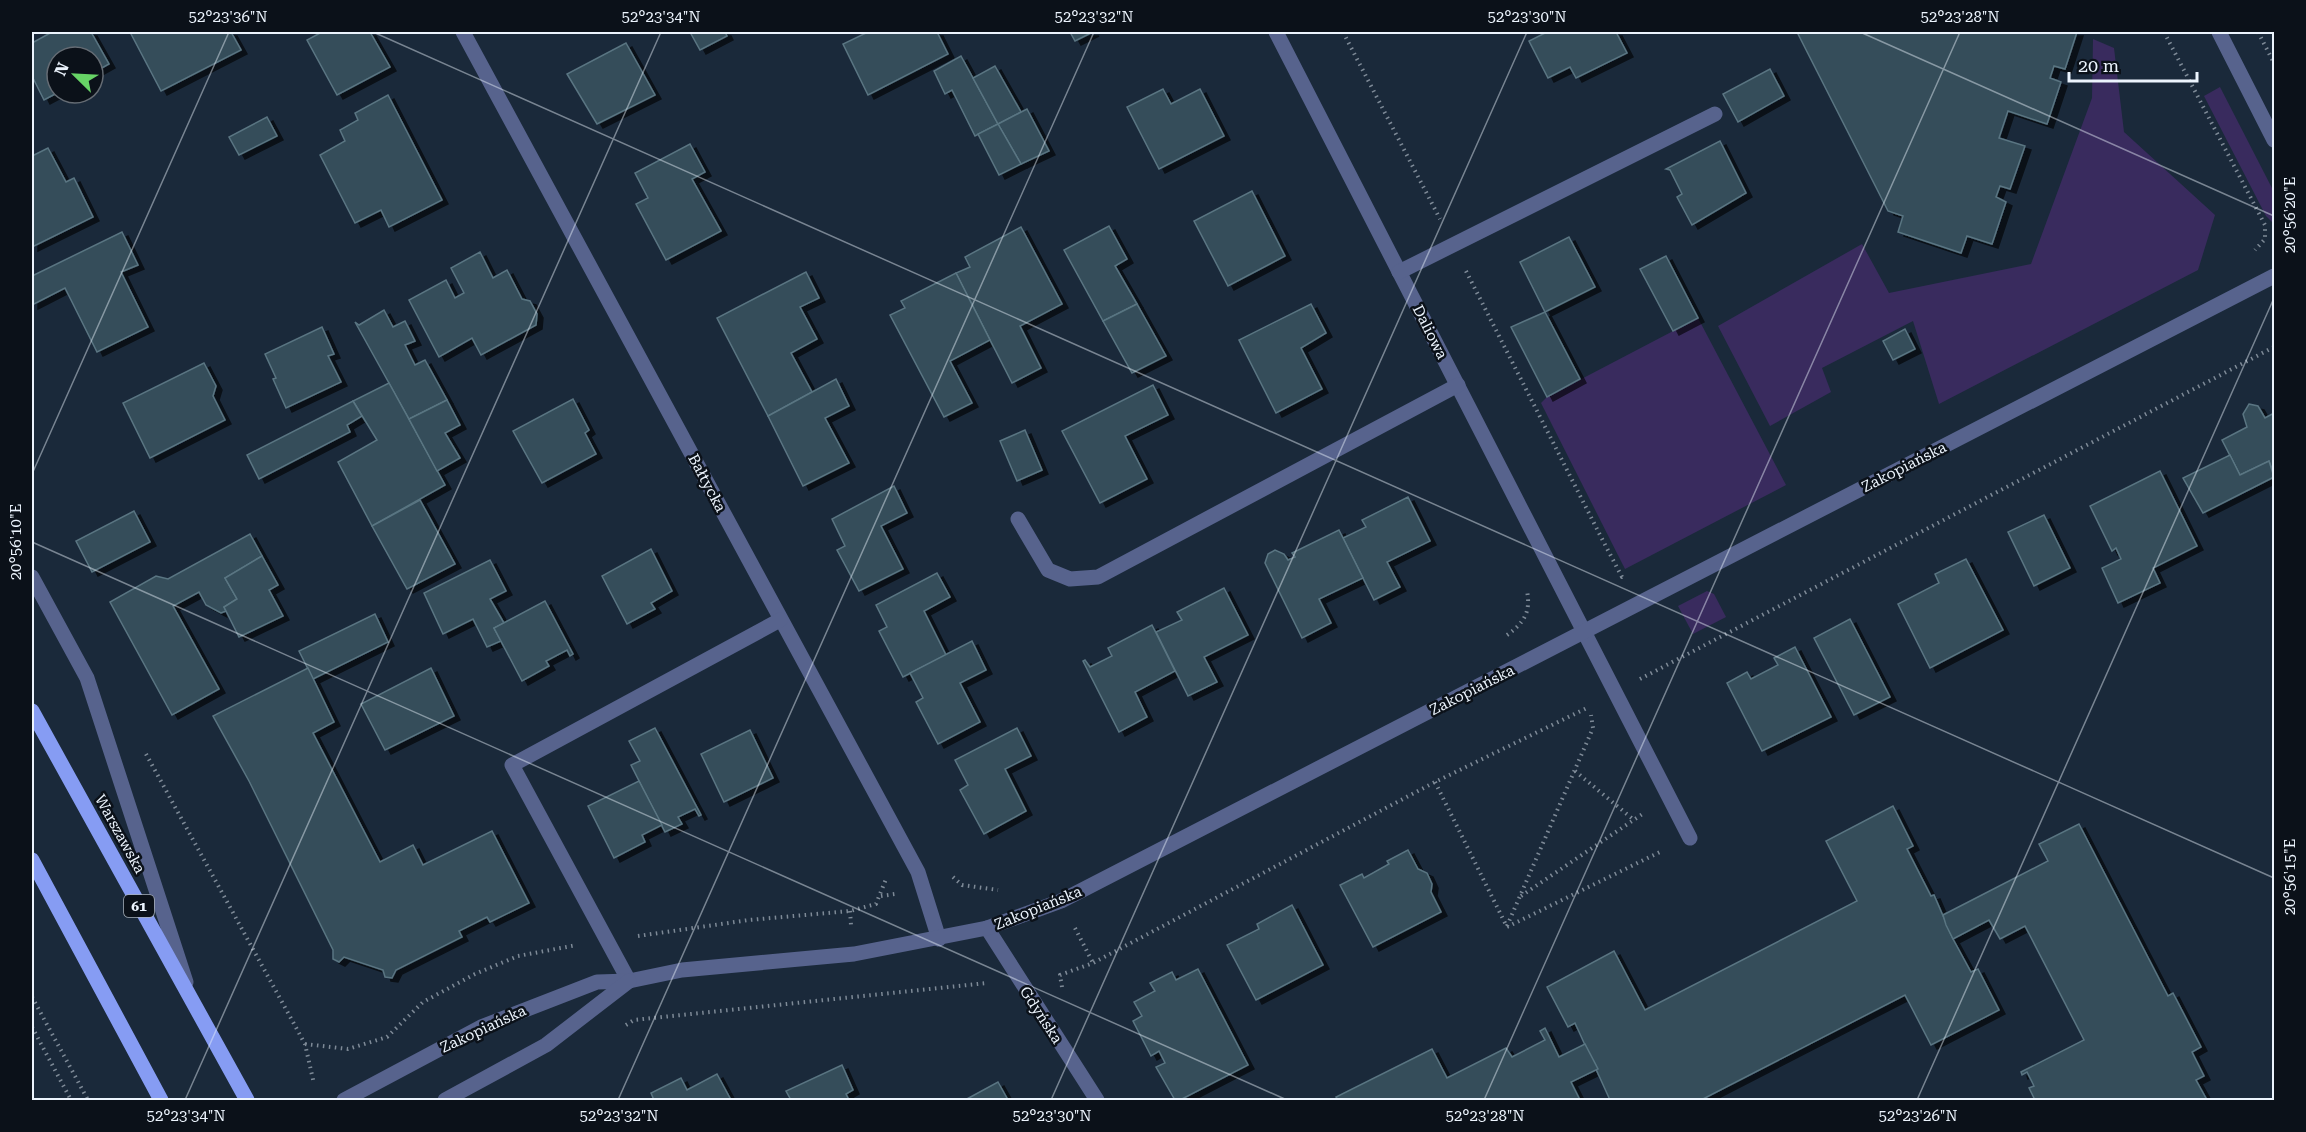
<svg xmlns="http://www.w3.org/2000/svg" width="2306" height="1132" viewBox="0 0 2306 1132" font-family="'Roboto Serif',serif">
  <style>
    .green { fill: #392b5e }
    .building { fill: #344e5a; stroke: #5a7582; stroke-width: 1.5; filter: url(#shadow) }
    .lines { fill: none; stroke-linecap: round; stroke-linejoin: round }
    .path { stroke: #7e8a97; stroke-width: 4; stroke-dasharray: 1.5 4.5; stroke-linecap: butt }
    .minor { stroke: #57638d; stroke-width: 15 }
    .major { stroke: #869cf3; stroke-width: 15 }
    .ticks { fill: none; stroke: #ecf4fd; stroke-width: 1.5; stroke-opacity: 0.45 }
    .labels { text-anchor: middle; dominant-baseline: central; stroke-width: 5; stroke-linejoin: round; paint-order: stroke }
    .shield { fill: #0b1119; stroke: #a8b0b9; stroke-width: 1.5 }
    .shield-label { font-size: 14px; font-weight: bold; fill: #ecf4fd }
    .street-label { font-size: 15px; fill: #ecf4fd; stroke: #0b1119 }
    .neatline { fill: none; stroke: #ecf4fd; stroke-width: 2 }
    .ticks-label { font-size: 15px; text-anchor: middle; fill: #ecf4fd }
  </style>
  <defs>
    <filter id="shadow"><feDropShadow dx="6" dy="4" stdDeviation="0" flood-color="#0009"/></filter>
  </defs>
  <rect width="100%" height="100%" fill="#1a293a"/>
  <!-- green -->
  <g class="green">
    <polygon points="2093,39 2114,48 2124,132 2215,215 2198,270 1939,404 1913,321 1822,368 1831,392 1770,426 1718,326 1862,244 1889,293 2031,264 2092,98"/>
    <polygon points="2220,87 2274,192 2274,224 2266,216 2204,96"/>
    <polygon points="1698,318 1786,485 1625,569 1541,403 1547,397"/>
    <polygon points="1707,591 1714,594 1726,617 1693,634 1678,606"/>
  </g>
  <!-- building -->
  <g class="building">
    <polygon points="52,32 91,32 109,64 93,73 93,57 57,57 57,93 44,100 32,76 32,43"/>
    <polygon points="130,32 231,32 241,50 161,91"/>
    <polygon points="322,32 370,32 390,67 337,95 307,40"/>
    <polygon points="690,32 725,32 727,36 700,50"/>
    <polygon points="868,32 937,32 948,54 868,95 843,44"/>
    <polygon points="1070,32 1093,32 1075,41"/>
    <polygon points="1547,32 1616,32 1627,53 1576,78 1570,67 1548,78 1529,41"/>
    <polygon points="1797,32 2077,32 2065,69 2054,66 2050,78 2061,82 2047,124 2008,111 1999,138 2025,146 2010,189 2000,186 1996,197 2006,202 1992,244 1967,236 1961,253 1898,232 1903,216 1888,211"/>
    <polygon points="626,43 655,95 597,124 567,74"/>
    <polygon points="961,56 998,124 975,136 952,90 945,94 934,71"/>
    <polygon points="995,66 1021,112 998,124 973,78"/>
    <polygon points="1770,69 1784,96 1738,122 1723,94"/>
    <polygon points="1163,89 1171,104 1200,89 1224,136 1159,169 1127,107"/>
    <polygon points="388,95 442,200 389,227 381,210 355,223 320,155 345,141 340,130 358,120 355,113"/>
    <polygon points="1027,109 1049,151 1021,164 998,124"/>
    <polygon points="267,117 277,136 239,155 229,137"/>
    <polygon points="998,124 1021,164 999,175 978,134"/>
    <polygon points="1720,141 1746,193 1692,225 1677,197 1682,194 1670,170 1666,169"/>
    <polygon points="690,144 705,172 692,179 721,231 666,260 636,204 648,198 635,173"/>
    <polygon points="48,148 66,182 74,178 93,217 32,247 32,156"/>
    <polygon points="1252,191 1285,256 1228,286 1194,221"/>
    <polygon points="1109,226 1127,259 1115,266 1137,304 1103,321 1064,250"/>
    <polygon points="1021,227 1062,304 1020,326 1041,368 1012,383 956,273 970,267 965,257"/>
    <polygon points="122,232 138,265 121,272 148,327 97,352 65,288 32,305 32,276"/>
    <polygon points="1569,237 1595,287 1545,312 1520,262"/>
    <polygon points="480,252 493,278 507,270 522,299 530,301 537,314 536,325 481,355 472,338 439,357 409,300 446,280 455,298 464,293 451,268"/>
    <polygon points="1666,256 1698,318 1673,331 1640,269"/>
    <polygon points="806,272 819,298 800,307 817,339 791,353 812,392 768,416 717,318"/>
    <polygon points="956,273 990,340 950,361 972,403 944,417 890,315 905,308 901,301"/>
    <polygon points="1137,304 1166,356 1132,373 1103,321"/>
    <polygon points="1311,304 1326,333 1301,348 1322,389 1276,413 1239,340"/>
    <polygon points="384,310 393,327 405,321 415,341 405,345 415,365 425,360 447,400 409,419 355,322 359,325"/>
    <polygon points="1545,312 1580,379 1547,397 1511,327"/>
    <polygon points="322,327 334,354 328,356 341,382 286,408 273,379 276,378 265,354"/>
    <polygon points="1905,329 1915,349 1893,360 1883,341"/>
    <polygon points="204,363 216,386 213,396 225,420 150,458 123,403"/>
    <polygon points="836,379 849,406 825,418 849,463 803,486 768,416"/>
    <polygon points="389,383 445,485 372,526 338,462 377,440 353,401"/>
    <polygon points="1153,385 1168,415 1125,436 1147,479 1100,503 1062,431"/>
    <polygon points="573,399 589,430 585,433 596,454 542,483 513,431"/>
    <polygon points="447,400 460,425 445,433 460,458 437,471 409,419"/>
    <polygon points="353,401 362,416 347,425 350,432 259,479 247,455"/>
    <polygon points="2249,404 2258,406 2265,418 2274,413 2274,468 2272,469 2269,461 2240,475 2222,440 2247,427 2243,414"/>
    <polygon points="1025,430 1042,470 1017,481 1000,441"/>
    <polygon points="2230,455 2240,475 2269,461 2274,477 2203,513 2183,478"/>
    <polygon points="2160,471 2197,546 2153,568 2160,583 2118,603 2102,568 2121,559 2116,548 2112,551 2090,506"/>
    <polygon points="894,486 907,513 881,526 903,569 859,591 837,550 845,546 832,519"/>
    <polygon points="1408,497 1430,541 1387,562 1400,587 1374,600 1343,538 1366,527 1362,520"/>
    <polygon points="420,500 455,564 407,589 372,526"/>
    <polygon points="134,511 150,542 92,572 76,541"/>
    <polygon points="2044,515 2070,568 2034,586 2008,532"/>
    <polygon points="1339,530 1363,578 1319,599 1331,623 1302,638 1265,563 1268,554 1275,550 1284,554 1288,560 1295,557 1292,553"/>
    <polygon points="250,534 262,556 225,578 237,599 224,607 226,611 221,613 206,605 199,592 173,606 219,689 172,715 110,602 156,576 168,579"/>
    <polygon points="651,549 672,591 651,603 655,609 627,624 602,576"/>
    <polygon points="262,556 278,585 269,590 283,616 239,637 224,607 237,599 225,578"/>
    <polygon points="1966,559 2003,630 1930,668 1898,604 1939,583 1935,574"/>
    <polygon points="490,560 506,591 490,599 504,623 494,628 501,641 487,647 473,619 443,634 424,593"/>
    <polygon points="937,573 950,597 924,611 946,655 903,677 879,631 887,627 876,605"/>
    <polygon points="1224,588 1248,635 1204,657 1217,682 1188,696 1156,632 1182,620 1177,612"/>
    <polygon points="545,601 573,654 570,656 567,650 546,661 549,666 522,681 494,628"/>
    <polygon points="375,614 388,642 313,679 299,651"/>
    <polygon points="1850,619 1890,697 1854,715 1814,638"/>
    <polygon points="1152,625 1175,671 1135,692 1147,717 1119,732 1083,661 1085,660 1090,667 1112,656 1108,648"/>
    <polygon points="972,641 986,670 960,683 980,722 938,744 916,702 923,698 910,673"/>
    <polygon points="1795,647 1831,717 1762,751 1727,683 1747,672 1751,679 1778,665 1774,658"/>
    <polygon points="308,668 334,722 313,733 380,862 413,845 423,865 492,831 529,903 490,922 487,917 459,931 462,937 396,970 392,978 385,977 383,970 344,957 339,962 333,959 333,950 249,781 213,716"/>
    <polygon points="431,668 454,716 385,750 361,704"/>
    <polygon points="655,728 701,815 699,816 695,809 678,817 682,824 665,832 631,765 640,761 629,741"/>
    <polygon points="1017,728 1031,756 1005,769 1026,811 984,834 960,790 968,785 955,760"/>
    <polygon points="750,730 773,778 724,802 701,754"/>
    <polygon points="639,781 662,825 642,835 645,842 614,858 588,806"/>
    <polygon points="1893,806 1913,846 1907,849 1931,896 1934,895 1953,939 1971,972 1978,969 1999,1010 1931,1045 1905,995 1701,1100 1610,1100 1575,1023 1568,1027 1547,987 1614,951 1645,1010 1857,901 1826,841"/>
    <polygon points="2079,824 2168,996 2173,993 2201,1047 2192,1052 2204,1076 2196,1080 2207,1100 2035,1100 2029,1088 2034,1086 2027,1072 2022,1075 2021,1072 2084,1040 2025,926 2000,939 1989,920 1953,939 1946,925 1943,915 2048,861 2039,844"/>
    <polygon points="1408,850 1418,869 1427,873 1432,884 1431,892 1441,912 1373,947 1340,885 1362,874 1364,878 1389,864 1387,861"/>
    <polygon points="1292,905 1323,965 1256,1000 1227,945 1259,929 1257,924"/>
    <polygon points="1198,969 1248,1065 1180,1100 1175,1100 1156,1067 1165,1063 1159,1051 1151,1056 1133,1021 1142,1016 1134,1002 1155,991 1150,983 1172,972 1176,980"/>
    <polygon points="1545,1028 1559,1057 1585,1044 1598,1069 1571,1082 1580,1100 1338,1100 1336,1097 1432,1049 1447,1078 1506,1048 1512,1057 1545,1040 1540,1031"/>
    <polygon points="842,1065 853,1090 846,1094 849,1100 791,1100 786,1091"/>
    <polygon points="717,1074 731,1100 654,1100 651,1093 681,1078 687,1090"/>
    <polygon points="998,1082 1008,1100 965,1100"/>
  </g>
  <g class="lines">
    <!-- path -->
    <g class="path">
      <polyline points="1343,32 1440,219"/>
      <polyline points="2164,32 2265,225 2265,239 2255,250"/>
      <polyline points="2258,32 2274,63"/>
      <polyline points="1466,271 1600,535 1622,577 1624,576"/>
      <path d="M1507,635C1524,623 1531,612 1527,591"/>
      <polyline points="1640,679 2274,347"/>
      <polyline points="146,754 305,1044 314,1084"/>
      <polyline points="1575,771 1634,820"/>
      <polyline points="1435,782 1507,927 1662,851"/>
      <polyline points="953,877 962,885 998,890"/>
      <polyline points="881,896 895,894"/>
      <polyline points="1521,896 1644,813"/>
      <polyline points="850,911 851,925"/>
      <polyline points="1507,926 1593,728 1591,715"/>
      <polyline points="1075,928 1093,963"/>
      <polyline points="638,936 749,920 850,911 876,904 886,879"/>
      <polyline points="1062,987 1060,975 1093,963 1435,782 1589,707"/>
      <polyline points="32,997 88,1100"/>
      <polyline points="626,1025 634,1020 987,983"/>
      <polyline points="32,1027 71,1100"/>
      <polyline points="305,1044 348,1049 387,1037 423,1002 475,974 518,956 577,945"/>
    </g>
    <!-- minor -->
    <g class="minor">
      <polyline points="463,32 918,872 939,939"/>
      <polyline points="1276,32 1690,838"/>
      <polyline points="2219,32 2274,140"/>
      <polyline points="1399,272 1715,114"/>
      <polyline points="1018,519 1048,570 1070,579 1098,577 1458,385"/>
      <polyline points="32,577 87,678 186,982"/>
      <polyline points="987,928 1097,1100"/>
      <polyline points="629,981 512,765 780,620"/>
      <polyline points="344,1100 481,1027 597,982 629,981 682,970 854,954 987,928 1061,901 2274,276"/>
      <polyline points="445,1100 546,1045 629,981"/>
    </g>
    <!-- major -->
    <g class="major">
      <polyline points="32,711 247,1100"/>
      <polyline points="32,860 161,1100"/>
    </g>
  </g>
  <!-- ticks -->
  <path class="ticks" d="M373,32L2274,878M1860,32L2274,216M32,474L229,32M32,542L1287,1100M185,1100L661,32M618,1100L1094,32M1051,1100L1527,32M1484,1100L1960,32M1917,1100L2274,298"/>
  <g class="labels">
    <!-- shield labels -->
    <rect class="shield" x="124" y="895" width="30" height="22" rx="4.5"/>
    <g class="shield-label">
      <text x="139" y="906">61</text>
    </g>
    <!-- street labels -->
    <g class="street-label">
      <text transform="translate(1430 332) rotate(63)">Daliowa</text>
      <text transform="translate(1904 467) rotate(-27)">Zakopiańska</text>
      <text transform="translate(707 483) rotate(62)">Bałtycka</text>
      <text transform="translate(1472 690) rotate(-27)">Zakopiańska</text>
      <text transform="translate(120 834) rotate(61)">Warszawska</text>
      <text transform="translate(1038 908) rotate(-22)">Zakopiańska</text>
      <text transform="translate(1041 1015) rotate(57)">Gdyńska</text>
      <text transform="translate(483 1029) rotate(-25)">Zakopiańska</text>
    </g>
  </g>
  <!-- border -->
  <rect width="2306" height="1132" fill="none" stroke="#0b1119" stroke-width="66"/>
  <!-- north arrow -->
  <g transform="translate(75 75) rotate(294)"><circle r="28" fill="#0b1119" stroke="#656c74" stroke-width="1.5"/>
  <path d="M0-4.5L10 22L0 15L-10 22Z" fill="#67d466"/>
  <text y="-9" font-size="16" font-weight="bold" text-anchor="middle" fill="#ecf4fd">N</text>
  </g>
  <!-- scale -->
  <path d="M2069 72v9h128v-9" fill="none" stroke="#ecf4fd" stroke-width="3"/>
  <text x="2078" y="72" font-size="18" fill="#ecf4fd" stroke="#0b1119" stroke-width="4.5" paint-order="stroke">20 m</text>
  <rect x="33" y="33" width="2240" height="1066" class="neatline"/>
  <g class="ticks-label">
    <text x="228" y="22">52°23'36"N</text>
    <text x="661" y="22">52°23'34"N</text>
    <text x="1094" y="22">52°23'32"N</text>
    <text x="1527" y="22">52°23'30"N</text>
    <text x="1960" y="22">52°23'28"N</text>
    <text transform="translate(2290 215) rotate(-90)" y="5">20°56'20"E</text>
    <text transform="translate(16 542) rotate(-90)" y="5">20°56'10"E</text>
    <text transform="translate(2290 877) rotate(-90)" y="5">20°56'15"E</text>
    <text x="186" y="1121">52°23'34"N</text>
    <text x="619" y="1121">52°23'32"N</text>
    <text x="1052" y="1121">52°23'30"N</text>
    <text x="1485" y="1121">52°23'28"N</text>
    <text x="1918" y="1121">52°23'26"N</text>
  </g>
</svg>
